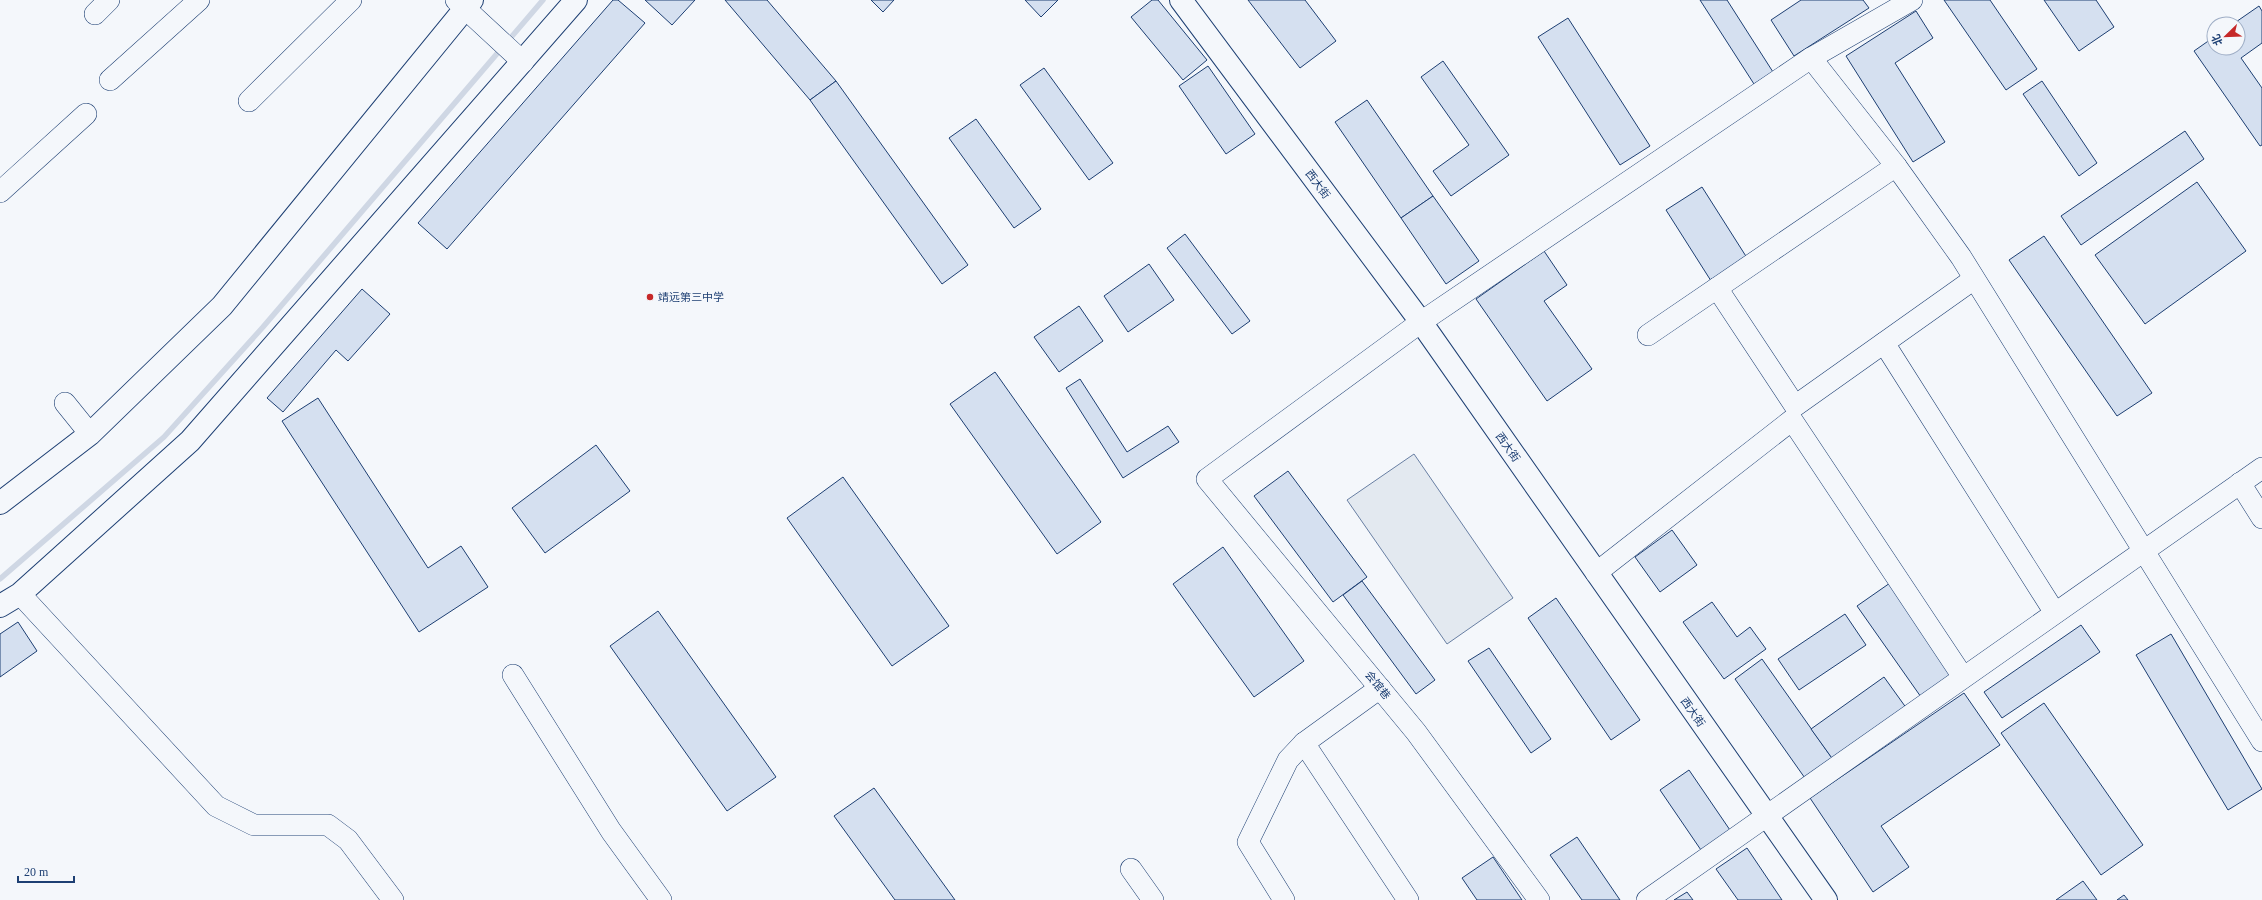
<svg xmlns="http://www.w3.org/2000/svg" width="2262" height="900" viewBox="0 0 2262 900" font-family="'Times New Roman','Noto Sans SC',serif">
  <style>
    .green { fill: #e3e9f0; stroke: #687fa3 }
    .lines { fill: none; stroke-linecap: round; stroke-linejoin: round }
    .stream { stroke: #cfd7e4; stroke-width: 5.5 }
    .building { fill: #d5e0f0; stroke: #1d3f73 }
    .minor-casing { stroke: #1d3f73; stroke-width: 22 }
    .major-casing { stroke: #1d3f73; stroke-width: 24 }
    .minor { stroke: #f4f7fb; stroke-width: 21 }
    .major { stroke: #f4f7fb; stroke-width: 22 }
    .poi-dot { fill: #c62828; stroke: #f4f7fb; stroke-width: 1.5 }
    .labels { text-anchor: middle; dominant-baseline: central; stroke-width: 3; stroke-linejoin: round; paint-order: stroke }
    .street-label { font-size: 11px; fill: #1d3f73; stroke: #f4f7fb }
    .poi-label { font-size: 11px; fill: #1d3f73; stroke: #f4f7fb; text-anchor: start }
  </style>
  <rect width="100%" height="100%" fill="#f4f7fb"/>
  <!-- green -->
  <polygon class="green" points="1414,454 1513,598 1447,644 1347,500"/>
  <g class="lines">
    <!-- stream -->
    <polyline class="stream" points="0,579 164,437 263,327 543,0"/>
  </g>
  <!-- building -->
  <g class="building">
    <polygon points="613,0 618,0 645,23 447,249 418,223"/>
    <polygon points="645,0 695,0 672,25"/>
    <polygon points="725,0 767,0 836,81 810,100"/>
    <polygon points="871,0 894,0 883,12"/>
    <polygon points="1025,0 1058,0 1041,17"/>
    <polygon points="1152,0 1158,0 1207,60 1183,80 1131,17"/>
    <polygon points="1248,0 1305,0 1336,41 1300,68"/>
    <polygon points="1700,0 1727,0 1773,72 1754,84"/>
    <polygon points="1801,0 1863,0 1869,8 1794,56 1771,20"/>
    <polygon points="1944,0 1990,0 2037,69 2006,90"/>
    <polygon points="2044,0 2096,0 2114,27 2079,51"/>
    <polygon points="2259,6 2262,11 2262,43 2241,58 2262,88 2262,145 2260,146 2194,51 2214,37 2214,48 2238,48 2238,24 2233,24"/>
    <polygon points="1916,11 1933,38 1895,63 1945,142 1913,162 1846,56"/>
    <polygon points="1568,18 1650,146 1620,165 1538,37"/>
    <polygon points="1443,61 1509,155 1451,196 1433,171 1469,145 1421,77"/>
    <polygon points="1208,66 1255,134 1226,154 1179,86"/>
    <polygon points="1044,68 1113,163 1089,180 1020,85"/>
    <polygon points="836,81 968,265 942,284 810,100"/>
    <polygon points="2042,81 2097,163 2079,176 2023,94"/>
    <polygon points="1367,100 1433,196 1401,218 1335,122"/>
    <polygon points="976,119 1041,209 1014,228 949,138"/>
    <polygon points="2185,131 2204,159 2081,245 2061,216"/>
    <polygon points="2197,182 2246,251 2145,324 2095,255"/>
    <polygon points="1702,187 1749,261 1713,284 1666,210"/>
    <polygon points="1433,196 1479,261 1446,284 1401,218"/>
    <polygon points="1185,234 1250,321 1232,334 1167,248"/>
    <polygon points="2044,236 2152,393 2117,416 2009,260"/>
    <polygon points="1544,251 1567,285 1544,301 1592,369 1547,401 1476,299"/>
    <polygon points="1149,264 1174,300 1128,332 1104,296"/>
    <polygon points="362,289 390,314 348,361 336,350 283,412 267,398"/>
    <polygon points="1079,306 1103,341 1059,372 1034,337"/>
    <polygon points="995,372 1101,522 1057,554 950,404"/>
    <polygon points="1080,379 1127,452 1168,426 1179,442 1123,478 1066,388"/>
    <polygon points="318,398 428,568 461,546 488,587 419,632 282,421"/>
    <polygon points="596,445 630,491 545,553 512,508"/>
    <polygon points="1288,471 1367,577 1333,602 1254,496"/>
    <polygon points="843,477 949,626 892,666 787,518"/>
    <polygon points="1672,530 1697,565 1660,592 1635,557"/>
    <polygon points="1223,547 1304,661 1254,697 1173,584"/>
    <polygon points="1362,581 1435,680 1416,694 1343,595"/>
    <polygon points="1890,583 1954,674 1921,697 1857,606"/>
    <polygon points="1556,598 1640,720 1611,740 1528,618"/>
    <polygon points="1712,602 1737,637 1750,627 1766,649 1724,679 1683,622"/>
    <polygon points="658,611 776,777 727,811 610,646"/>
    <polygon points="1845,614 1866,645 1799,690 1778,659"/>
    <polygon points="18,622 37,651 0,677 0,634"/>
    <polygon points="2081,625 2100,652 2002,718 1984,692"/>
    <polygon points="2171,634 2262,789 2228,810 2136,655"/>
    <polygon points="1489,648 1551,739 1531,753 1468,661"/>
    <polygon points="1762,659 1834,761 1807,781 1735,679"/>
    <polygon points="1884,677 1907,709 1834,761 1811,729"/>
    <polygon points="1964,693 2000,745 1881,826 1909,867 1873,892 1810,798"/>
    <polygon points="2044,703 2143,845 2101,875 2001,733"/>
    <polygon points="1689,770 1732,833 1703,853 1660,790"/>
    <polygon points="874,788 955,900 895,900 834,816"/>
    <polygon points="1577,837 1620,900 1582,900 1550,855"/>
    <polygon points="1747,848 1782,900 1738,900 1716,869"/>
    <polygon points="1493,857 1522,900 1477,900 1462,878"/>
    <polygon points="2083,881 2097,900 2056,900"/>
    <polygon points="1687,892 1693,900 1674,900"/>
    <polygon points="2124,895 2128,900 2117,900"/>
  </g>
  <g class="lines">
    <!-- minor casing -->
    <g class="minor-casing">
      <g id="minor">
        <polyline points="456,0 523,62"/>
        <polyline points="95,14 109,0"/>
        <polyline points="1811,58 1912,0"/>
        <polyline points="110,80 199,0"/>
        <polyline points="249,101 351,0"/>
        <polyline points="0,192 86,114"/>
        <polyline points="1717,288 1795,406 1974,279"/>
        <polyline points="1648,335 1896,166"/>
        <polyline points="1884,343 2055,613"/>
        <polyline points="65,403 90,434"/>
        <polyline points="2240,483 2262,518"/>
        <polyline points="1596,573 1792,420 1963,677"/>
        <polyline points="20,594 216,806 254,825 328,825 348,840 393,900"/>
        <polyline points="513,675 611,831 661,900"/>
        <polyline points="1304,743 1408,900"/>
        <polyline points="1131,869 1153,900"/>
        <polyline points="1284,900 1248,842 1288,760 1304,743 1380,688"/>
        <polyline points="1539,900 1416,732 1207,479 1421,322 1811,58 1896,166 1961,257 2262,741"/>
        <polyline points="1647,900 2262,468"/>
      </g>
    </g>
    <!-- major casing -->
    <g class="major-casing">
      <g id="major">
        <polyline points="1181,0 1421,322 1826,900"/>
        <polyline points="0,503 90,434 222,306 472,0"/>
        <polyline points="0,606 20,594 190,441 576,0"/>
      </g>
    </g>
    <!-- minor -->
    <use href="#minor" class="minor"/>
    <!-- major -->
    <use href="#major" class="major"/>
  </g>
  <!-- markers -->
  <circle class="poi-dot" cx="650" cy="297" r="4"/>
  <g class="labels">
    <!-- street labels -->
    <g class="street-label">
      <text transform="translate(1318 184) rotate(53)">西大街</text>
      <text transform="translate(1508 447) rotate(55)">西大街</text>
      <text transform="translate(1378 685) rotate(51)">会馆巷</text>
      <text transform="translate(1693 712) rotate(55)">西大街</text>
    </g>
    <!-- poi labels -->
    <g class="poi-label">
      <text x="658" y="297">靖远第三中学</text>
    </g>
  </g>
  <!-- north arrow -->
  <g transform="translate(2226 36) rotate(247)"><circle r="19" fill="#f4f7fb" stroke="#9eadc5"/>
  <path d="M0-3L7 15L0 10L-7 15Z" fill="#c62828"/>
  <text y="-6" font-size="11" font-weight="bold" text-anchor="middle" fill="#1d3f73">北</text>
  </g>
  <!-- scale -->
  <path d="M18 876v6h56v-6" fill="none" stroke="#1d3f73" stroke-width="2"/>
  <text x="24" y="876" font-size="12" fill="#1d3f73" stroke="#f4f7fb" stroke-width="3" paint-order="stroke">20 m</text>
</svg>
